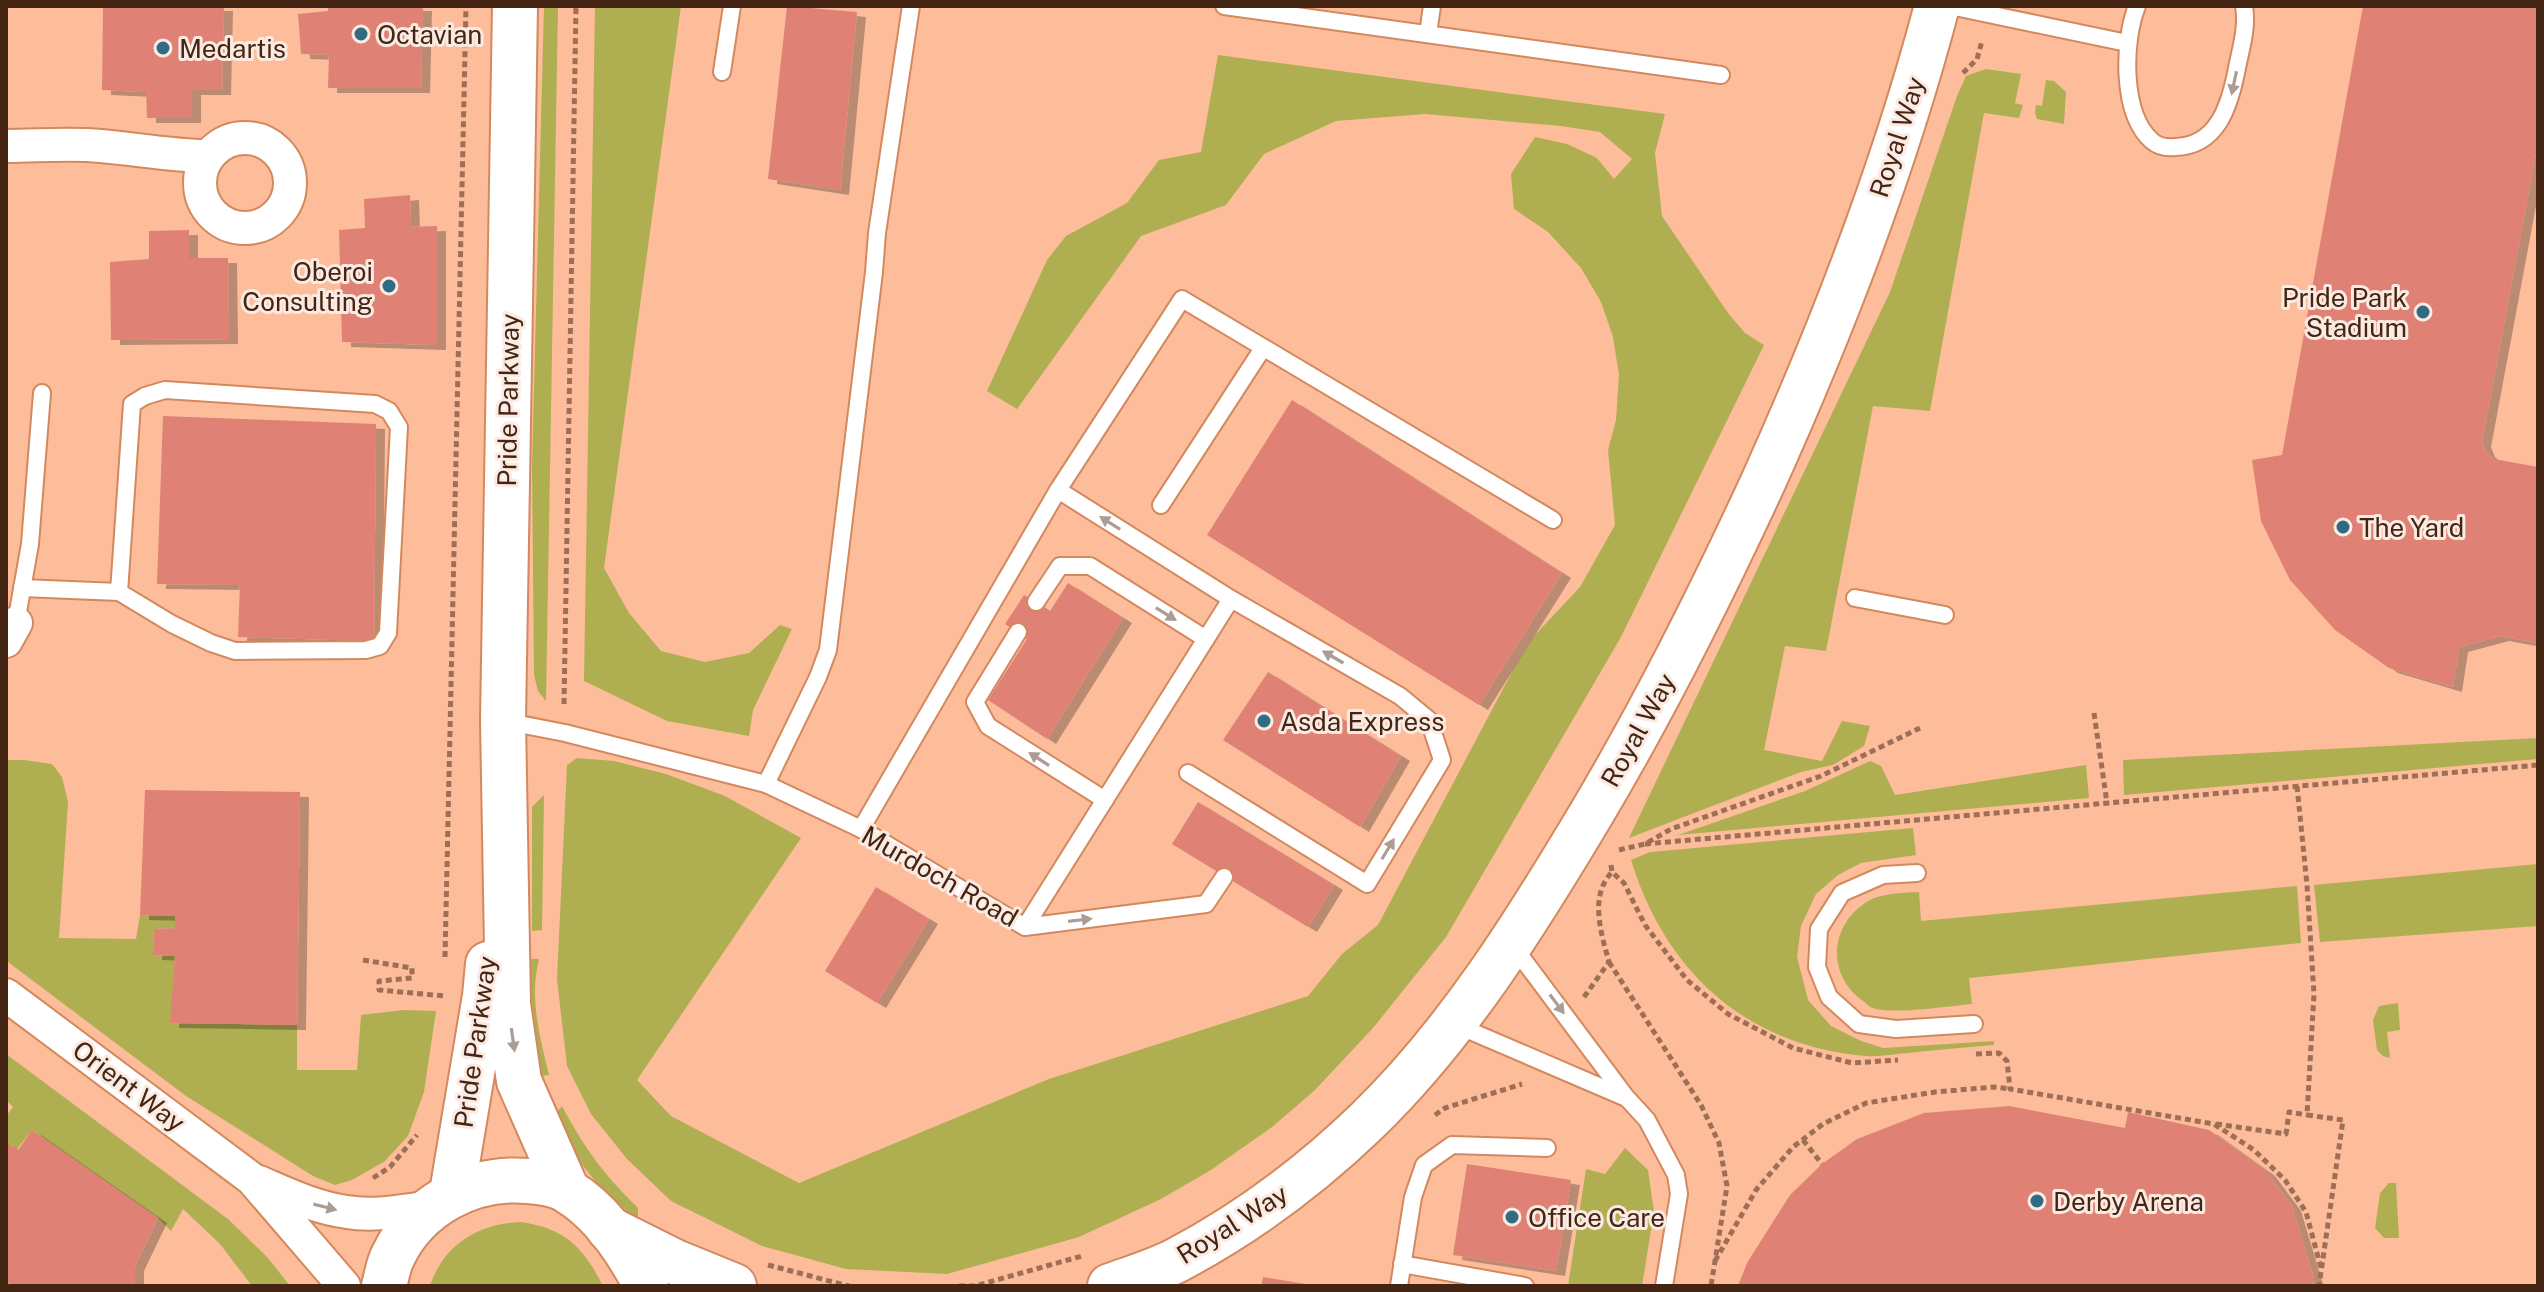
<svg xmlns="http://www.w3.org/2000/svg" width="2544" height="1292" viewBox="0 0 2544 1292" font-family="'Public Sans',sans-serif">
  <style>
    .green { fill: #afaf52 }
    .building { fill: #df8275; filter: url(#shadow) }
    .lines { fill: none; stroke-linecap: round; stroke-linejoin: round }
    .lane-casing { stroke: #d4885e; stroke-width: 20 }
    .street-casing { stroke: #d4885e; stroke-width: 36 }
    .secondary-casing { stroke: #d4885e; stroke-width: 48 }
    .primary-casing { stroke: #d4885e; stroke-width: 48 }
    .path { stroke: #9e6f56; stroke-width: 5; stroke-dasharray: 6 4; stroke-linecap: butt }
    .lane { stroke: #fff; stroke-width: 16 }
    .street { stroke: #fff; stroke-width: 32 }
    .secondary { stroke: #fff; stroke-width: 44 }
    .primary { stroke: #fff; stroke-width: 44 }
    .oneway { fill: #ab9d95 }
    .poi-dot { fill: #306a83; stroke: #fbeae2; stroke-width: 3 }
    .labels { text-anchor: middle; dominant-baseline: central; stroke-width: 6; stroke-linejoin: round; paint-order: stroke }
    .poi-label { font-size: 26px; fill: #442514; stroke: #fbeae2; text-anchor: start }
    .street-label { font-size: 26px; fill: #442514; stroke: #fbeae2 }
  </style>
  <defs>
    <filter id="shadow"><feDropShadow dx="9" dy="5" stdDeviation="0" flood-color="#0004"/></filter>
  </defs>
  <rect width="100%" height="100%" fill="#fdbd9b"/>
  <!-- green -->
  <g class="green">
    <polygon points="544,6 558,6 546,701 538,691 534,675 532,464"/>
    <polygon points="595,6 681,6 604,568 629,613 661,651 705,662 749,653 780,625 792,629 753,710 749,736 667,721 584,681"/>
    <polygon points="1218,55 1665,114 1655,153 1662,216 1728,313 1745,333 1764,345 1621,637 1446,937 1373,1028 1314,1091 1272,1127 1211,1170 1161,1199 1079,1237 947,1274 846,1269 762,1246 671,1201 627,1159 591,1114 567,1066 557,979 567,765 577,758 614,761 666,774 725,796 801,838 637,1080 671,1116 799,1183 1049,1079 1308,996 1342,954 1378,925 1513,670 1535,635 1580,587 1615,525 1608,450 1616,420 1619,375 1613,337 1601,302 1581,268 1548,232 1514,209 1511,174 1535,137 1567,144 1597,158 1614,179 1632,159 1600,132 1561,126 1425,114 1336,121 1264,154 1226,205 1141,236 1017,409 987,391 1047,260 1066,236 1127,203 1159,160 1201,152"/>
    <polygon points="1986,69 2021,74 2015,103 2023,105 2019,118 1984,113 1930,411 1873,406 1826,651 1785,646 1764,750 1822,761 1842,721 1870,726 1864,746 1833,765 1801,772 1629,838 1890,292 1957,96 1966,76"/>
    <polygon points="2046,80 2054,81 2066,92 2064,124 2037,119 2035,113 2036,105 2042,106"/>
    <polygon points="2538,738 2538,759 2124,795 2123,760"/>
    <polygon points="6,760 24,760 52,764 62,777 68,802 59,938 136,939 140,915 175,916 175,928 154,929 153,955 175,956 171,1023 297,1025 297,1070 357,1070 361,1015 403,1010 436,1011 424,1092 408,1136 385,1161 352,1180 335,1185 313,1176 186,1096 8,962 6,959"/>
    <polygon points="1870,761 1881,766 1895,795 2086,765 2089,798 1678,835 1805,791"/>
    <polygon points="544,795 542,930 532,931 532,807"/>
    <path d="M1913,828L1916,855L1861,863L1838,875L1816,894L1801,926L1797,957L1808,1000L1831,1026L1861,1041L1883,1048L1994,1041V1045C1966,1047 1937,1050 1908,1053C1894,1054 1879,1057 1865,1056C1746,1045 1666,973 1631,860L1650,852Z"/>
    <polygon points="2538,864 2538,926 2320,942 2314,885"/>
    <path d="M2297,886L2301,943L1969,978L1972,1004C1949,1006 1892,1015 1873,1008C1869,1007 1866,1003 1863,1001C1827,976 1829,927 1865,903C1879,893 1901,893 1919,892L1921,921Z"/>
    <path d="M529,959H539C529,998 540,1037 549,1075L539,1076L530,1037Z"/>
    <polygon points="2398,1003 2400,1030 2387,1032 2390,1058 2383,1056 2377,1050 2373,1020 2379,1006"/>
    <polygon points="6,1054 228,1219 268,1258 290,1286 252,1286 220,1244 183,1209 171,1231 158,1218 32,1130 17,1149 6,1142 6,1116 13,1107 6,1100"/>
    <path d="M562,1106C586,1151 603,1173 638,1208V1222L595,1181L577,1158L555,1114Z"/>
    <polygon points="1625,1148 1648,1170 1654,1212 1642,1286 1568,1286 1586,1169 1605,1174"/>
    <polygon points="2389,1183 2396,1183 2399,1238 2384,1238 2375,1228 2380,1193"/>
    <path d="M520,1222C565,1228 583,1247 603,1286H430C443,1245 478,1224 520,1222Z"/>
  </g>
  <!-- building -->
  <g class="building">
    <polygon points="103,6 224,6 222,90 192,90 192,118 147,118 146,92 102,90"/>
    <polygon points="328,6 423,6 421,88 328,88 329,55 301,54 298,14 328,11"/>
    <polygon points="787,6 857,12 840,190 768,179"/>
    <polygon points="2363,6 2538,6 2538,142 2482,442 2486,452 2494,459 2538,467 2538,643 2500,636 2459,647 2453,687 2389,668 2335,630 2290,580 2261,521 2252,460 2282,455"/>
    <polygon points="410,195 411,227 437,226 437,345 342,342 339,230 365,228 364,199"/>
    <polygon points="189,230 189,258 228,258 229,339 111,340 110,262 149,259 149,231"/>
    <polygon points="1292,400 1562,573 1479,705 1207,535"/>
    <polygon points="163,416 376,424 374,641 238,637 240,585 157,584"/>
    <polygon points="1068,583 1123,618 1047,739 988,700 1027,639 1005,624 1024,595 1050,611"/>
    <polygon points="1268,672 1401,756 1360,827 1223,740"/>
    <polygon points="145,790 300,792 297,1025 170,1023 175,956 153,955 154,929 175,928 175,916 140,915"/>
    <polygon points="1198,802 1334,885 1308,927 1172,844"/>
    <polygon points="876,887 929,919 877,1003 825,971"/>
    <polygon points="2009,1106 2125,1128 2128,1112 2209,1130 2266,1171 2292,1206 2314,1279 2313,1286 1738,1286 1747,1263 1790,1195 1822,1164 1857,1139 1924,1113"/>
    <polygon points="32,1130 158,1218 135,1266 135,1282 130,1286 12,1286 9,1283 6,1286 6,1142 18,1150"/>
    <polygon points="1467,1164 1571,1180 1556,1271 1453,1255"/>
    <polygon points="1263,1277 1306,1284 1306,1286 1261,1286"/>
  </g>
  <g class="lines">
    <!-- lane casing -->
    <g class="lane-casing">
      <g id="lane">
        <polyline points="1224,6 1721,75"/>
        <polyline points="1950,6 2127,43"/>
        <path d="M2137,6C2123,41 2121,114 2152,141C2158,146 2167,148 2175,147C2217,146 2229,107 2236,73C2240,51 2248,28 2244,6"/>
        <polyline points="1428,34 1432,6"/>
        <polyline points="722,72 732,6"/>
        <polyline points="1058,490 1231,599 1400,696 1429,720 1442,760 1367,884 1188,773"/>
        <polyline points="1161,505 1263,348"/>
        <polyline points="22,588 119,592 132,404 145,396 165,390 375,404 389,411 399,427 388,633 380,646 366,650 235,651 211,643 172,624 119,592"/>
        <polyline points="1855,598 1945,615"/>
        <polyline points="1036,602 1060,566 1090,566 1206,639"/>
        <polyline points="16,623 30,544 42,393"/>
        <polyline points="1018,632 975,702 988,726 1105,800"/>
        <polyline points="504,721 565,733 766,784 861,829 1025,927 1206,904 1224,877"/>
        <polyline points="766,784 818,677 828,650 874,272 877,233 911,6"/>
        <polyline points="861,829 1058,490 1182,299 1553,520"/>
        <polyline points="1917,873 1883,875 1842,893 1819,929 1817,967 1829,997 1859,1024 1896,1029 1974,1024"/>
        <polyline points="1025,927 1231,599"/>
        <polyline points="1513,946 1626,1097 1647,1120 1676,1175 1679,1194 1664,1286"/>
        <polyline points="1454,1024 1624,1097"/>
        <polyline points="1402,1264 1525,1286"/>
        <polyline points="1399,1286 1413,1197 1424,1165 1452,1145 1547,1148"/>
      </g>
    </g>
    <!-- street casing -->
    <g class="street-casing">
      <g id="street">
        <circle cx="245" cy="183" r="45"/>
        <path d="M6,146C37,146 70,143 101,146C137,149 172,156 208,156"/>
        <polyline points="6,641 16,623"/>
        <polyline points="6,995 252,1179 344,1286"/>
        <path d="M259,1182C287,1194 316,1208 347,1212C375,1217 406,1210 434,1207"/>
      </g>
    </g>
    <!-- secondary casing -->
    <g class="secondary-casing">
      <g id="secondary">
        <polyline points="609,1229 675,1262 734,1286"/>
        <path d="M1110,1286C1132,1278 1156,1271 1177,1260C1247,1223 1310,1176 1367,1121C1457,1034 1526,923 1590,816C1655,707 1711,595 1764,480C1833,327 1894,169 1937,6"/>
      </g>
    </g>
    <!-- primary casing -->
    <g class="primary-casing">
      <g id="primary">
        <polyline points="515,6 503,720 508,1004 519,1081 567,1190"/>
        <polyline points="452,1193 485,996 488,964"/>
        <path d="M384,1286C387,1276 388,1265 393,1256C417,1205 472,1176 528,1181C542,1182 558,1184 569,1192C603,1213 628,1251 646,1286"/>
      </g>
    </g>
    <!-- path -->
    <g class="path">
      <polyline points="1963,73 1977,59 1982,41"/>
      <polyline points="564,704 576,6"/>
      <polyline points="2094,713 2107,803"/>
      <polyline points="2297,786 2307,885 2314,994 2307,1115 2343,1120 2319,1286"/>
      <polyline points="1645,844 2538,765"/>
      <polyline points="1619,850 1645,844 1671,829 1821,776 1920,728"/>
      <polyline points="1611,865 1612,872 1624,883 1645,925 1687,980 1728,1014 1793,1048 1852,1063 1898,1060"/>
      <polyline points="445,957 466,6"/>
      <polyline points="363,960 412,968 412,978 379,981 379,990 445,996"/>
      <polyline points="1609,962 1701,1105 1719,1143 1727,1186 1711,1286"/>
      <path d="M1584,997L1609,962C1601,933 1589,896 1612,872"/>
      <polyline points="1976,1054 1999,1053 2007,1061 2010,1089 2214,1124 2254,1150 2285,1180 2306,1212 2321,1268"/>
      <polyline points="1435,1115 1445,1108 1522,1084"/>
      <polyline points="2216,1124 2286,1134 2289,1112 2307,1115"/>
      <polyline points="1803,1140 1822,1164"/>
      <polyline points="373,1178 390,1167 417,1135"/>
      <polyline points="1715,1261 1756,1190 1793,1147 1823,1124 1866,1103 1935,1092 1994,1087 2010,1089"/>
      <polyline points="768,1265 849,1286"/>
      <polyline points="959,1286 975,1286 1082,1256"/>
    </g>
    <!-- lane -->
    <use href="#lane" class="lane"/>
    <!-- street -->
    <use href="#street" class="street"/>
    <!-- secondary -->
    <use href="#secondary" class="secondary"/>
    <!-- primary -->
    <use href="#primary" class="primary"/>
  </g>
  <!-- one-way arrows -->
  <defs><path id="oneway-solid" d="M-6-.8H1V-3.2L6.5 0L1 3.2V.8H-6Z" transform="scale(2)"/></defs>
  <g class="oneway">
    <use href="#oneway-solid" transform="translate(2234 83) rotate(102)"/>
    <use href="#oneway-solid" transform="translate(1110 523) rotate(-148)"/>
    <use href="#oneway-solid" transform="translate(1166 614) rotate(32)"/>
    <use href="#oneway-solid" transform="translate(1333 657) rotate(-150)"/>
    <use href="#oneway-solid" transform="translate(1039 759) rotate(-147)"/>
    <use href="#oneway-solid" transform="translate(1388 849) rotate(-59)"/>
    <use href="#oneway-solid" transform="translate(1080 920) rotate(-7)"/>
    <use href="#oneway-solid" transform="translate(1557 1004) rotate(53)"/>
    <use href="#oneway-solid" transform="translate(513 1040) rotate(82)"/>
    <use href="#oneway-solid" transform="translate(325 1207) rotate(14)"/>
  </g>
  <!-- markers -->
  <g class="poi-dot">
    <circle cx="361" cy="34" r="8"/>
    <circle cx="163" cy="48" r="8"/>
    <circle cx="389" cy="286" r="8"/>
    <circle cx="2423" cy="312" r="8"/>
    <circle cx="2343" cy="527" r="8"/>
    <circle cx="1264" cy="721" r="8"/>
    <circle cx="2037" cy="1201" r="8"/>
    <circle cx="1512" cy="1217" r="8"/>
  </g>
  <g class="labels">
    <!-- poi labels -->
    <g class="poi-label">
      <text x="377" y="34">Octavian</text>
      <text x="179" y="48">Medartis</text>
      <text x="373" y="271" text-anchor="end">Oberoi<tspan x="373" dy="30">Consulting</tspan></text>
      <text x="2407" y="297" text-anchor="end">Pride Park<tspan x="2407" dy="30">Stadium</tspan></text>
      <text x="2359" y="527">The Yard</text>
      <text x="1280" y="721">Asda Express</text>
      <text x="2053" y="1201">Derby Arena</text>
      <text x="1528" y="1217">Office Care</text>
    </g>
    <!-- street labels -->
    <g class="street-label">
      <text transform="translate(1897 137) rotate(-72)">Royal Way</text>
      <text transform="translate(508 400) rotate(-89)">Pride Parkway</text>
      <text transform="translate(1638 730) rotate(-61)">Royal Way</text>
      <text transform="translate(940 876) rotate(30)">Murdoch Road</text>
      <text transform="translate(475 1042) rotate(-82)">Pride Parkway</text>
      <text transform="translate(129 1086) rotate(37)">Orient Way</text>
      <text transform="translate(1232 1224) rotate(-32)">Royal Way</text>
    </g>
  </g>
  <!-- border -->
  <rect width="2544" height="1292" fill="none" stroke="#442514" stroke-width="16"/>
</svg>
